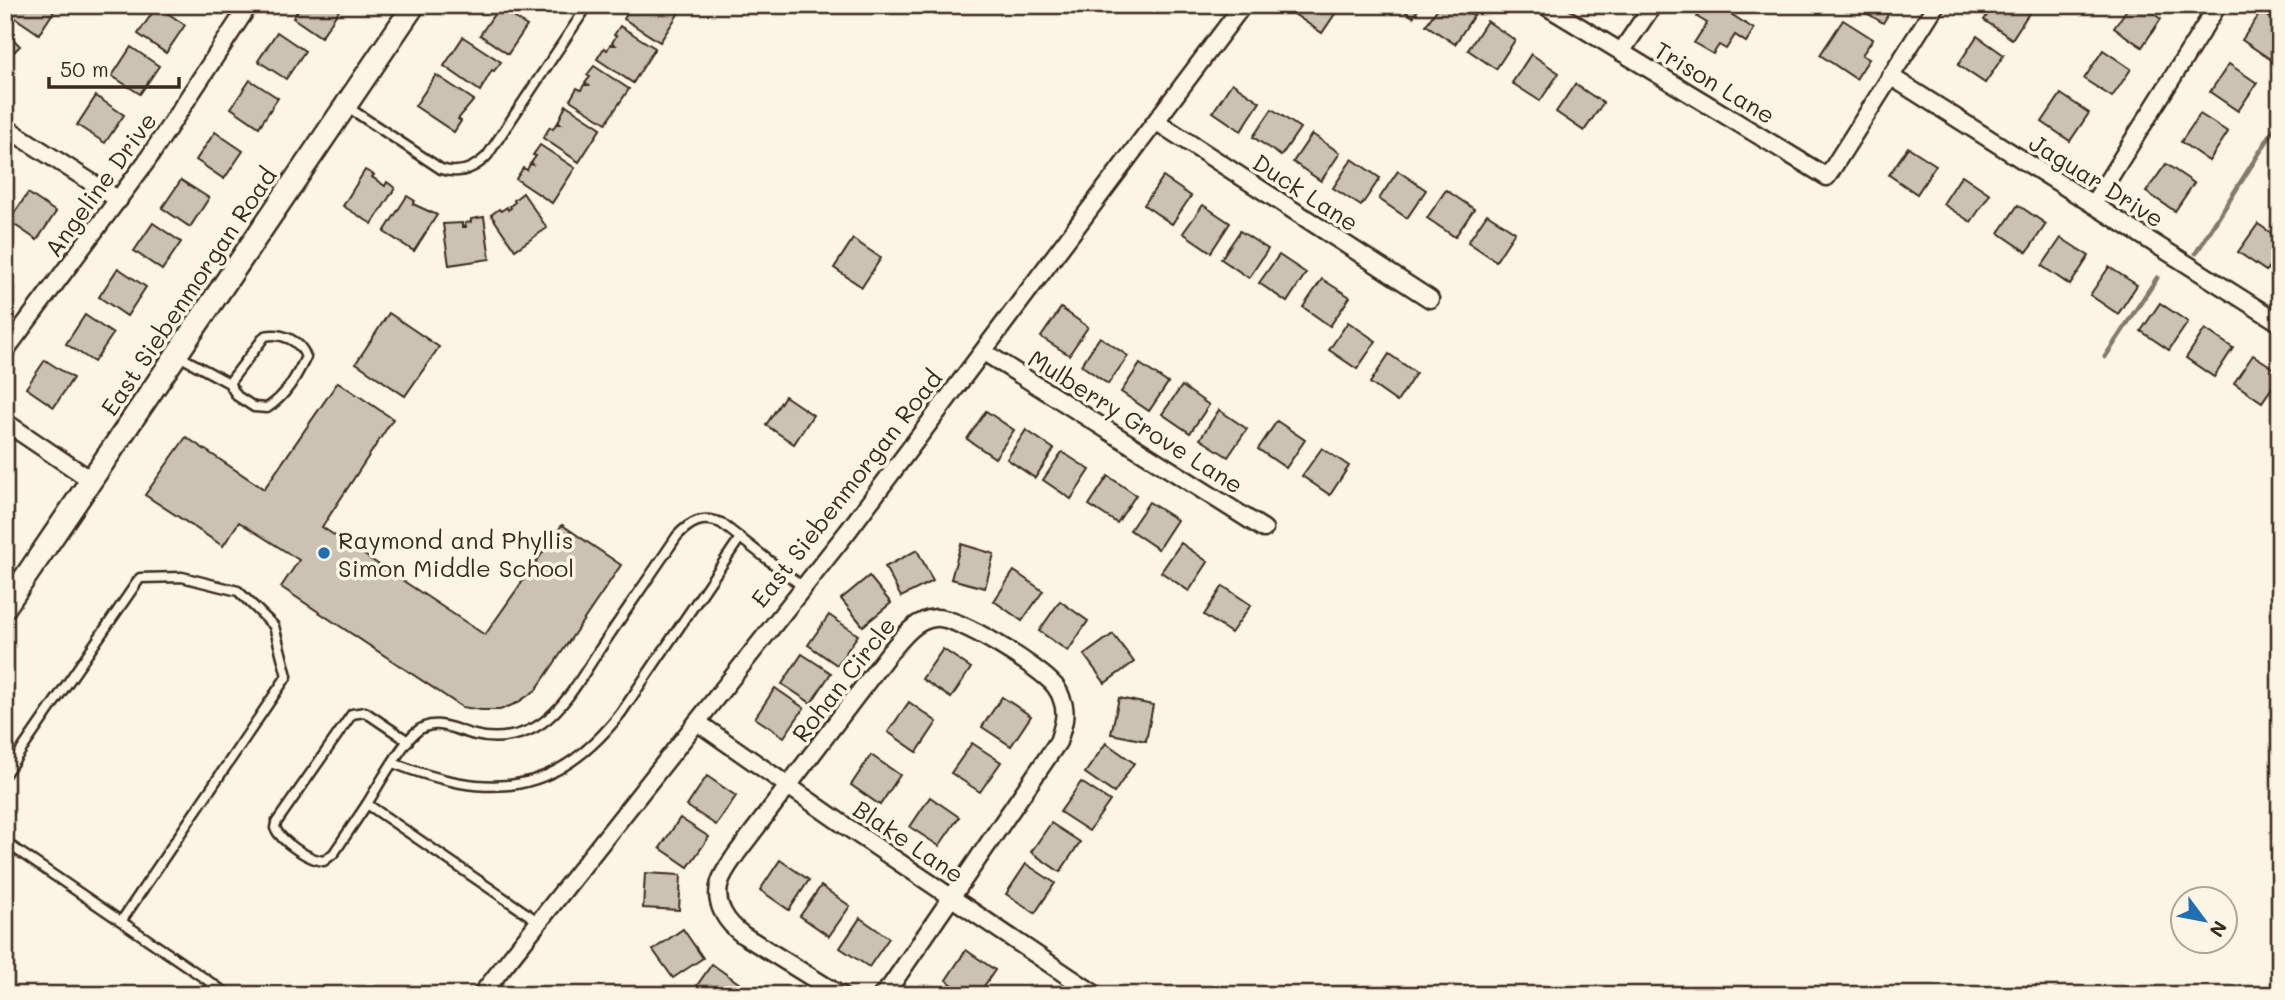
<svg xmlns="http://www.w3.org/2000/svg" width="2285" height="1000" viewBox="0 0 2285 1000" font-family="Mali,sans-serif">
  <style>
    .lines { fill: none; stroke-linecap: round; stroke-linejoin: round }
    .stream { stroke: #85796b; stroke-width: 5 }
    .building { fill: #ccc2b3; stroke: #3b2a1e; stroke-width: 2 }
    .lane-casing { stroke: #3b2a1e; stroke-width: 13 }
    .street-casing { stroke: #3b2a1e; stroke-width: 21 }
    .secondary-casing { stroke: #3b2a1e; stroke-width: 26 }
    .lane { stroke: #fcf5e5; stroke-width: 8 }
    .street { stroke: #fcf5e5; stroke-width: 16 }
    .secondary { stroke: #fcf5e5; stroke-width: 21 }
    .poi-dot { fill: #1f6fb2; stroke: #fcf5e5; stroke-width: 2.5 }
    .labels { text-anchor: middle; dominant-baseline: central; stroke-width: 7; stroke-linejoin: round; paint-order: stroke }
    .street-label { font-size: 24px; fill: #3b2a1e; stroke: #fcf5e5 }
    .poi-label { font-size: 24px; fill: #3b2a1e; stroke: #fcf5e5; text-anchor: start }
  </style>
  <rect width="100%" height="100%" fill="#fcf5e5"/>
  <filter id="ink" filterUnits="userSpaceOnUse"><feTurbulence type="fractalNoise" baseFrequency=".0143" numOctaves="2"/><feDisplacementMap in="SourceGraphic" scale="14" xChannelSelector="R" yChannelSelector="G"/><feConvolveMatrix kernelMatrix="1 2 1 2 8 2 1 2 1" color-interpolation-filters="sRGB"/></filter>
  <g filter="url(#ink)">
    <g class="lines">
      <!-- stream -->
      <g class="stream">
        <polyline points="2196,253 2280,120"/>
        <polyline points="2105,357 2157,278"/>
      </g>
    </g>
    <!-- building -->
    <g class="building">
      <polygon points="18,5 58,5 39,34 11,15"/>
      <polygon points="302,5 335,5 340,9 321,37 293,18"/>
      <polygon points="522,5 541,5 535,14"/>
      <polygon points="637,5 678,5 682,8 660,42 624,19 631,7 634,9"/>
      <polygon points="1300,5 1341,5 1322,33 1294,14"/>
      <polygon points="1396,5 1421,5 1413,17"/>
      <polygon points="1440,5 1459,5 1474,15 1455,44 1426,25"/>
      <polygon points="1705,5 1717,5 1754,29 1746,42 1735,35 1726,49 1719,45 1713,54 1694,43 1707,23 1697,17"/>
      <polygon points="1885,5 1891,10 1883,23 1855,6"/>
      <polygon points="1994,5 2024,5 2031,10 2012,39 1984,20"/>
      <polygon points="2130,5 2141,5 2161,19 2142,47 2114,28"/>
      <polygon points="157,6 185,25 166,53 138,34"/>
      <polygon points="499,7 527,26 508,54 480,35"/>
      <polygon points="2261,12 2280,24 2280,44 2270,59 2242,40"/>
      <polygon points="1843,20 1873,39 1862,55 1869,59 1856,79 1820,55"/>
      <polygon points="1487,21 1515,40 1496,69 1468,50"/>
      <polygon points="620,26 655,48 633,83 597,59 604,48 607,50 610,45 615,45 612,43 616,36 614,35"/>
      <polygon points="5,31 20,46 5,61"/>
      <polygon points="277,32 305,51 286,79 258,61"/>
      <polygon points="1977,36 2004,55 1985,83 1958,65"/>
      <polygon points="463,37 501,62 494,71 492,70 480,91 444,66"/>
      <polygon points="131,47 159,66 140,94 112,76"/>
      <polygon points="2103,50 2131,69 2112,97 2084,79"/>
      <polygon points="1531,54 1559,73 1540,101 1512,83"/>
      <polygon points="2229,64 2257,83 2238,111 2210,92"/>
      <polygon points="594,66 629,89 606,123 570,100 577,88 581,90 584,85 588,85 585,83 590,77 587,75"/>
      <polygon points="436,75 474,100 458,119 461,121 454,132 415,106"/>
      <polygon points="250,80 278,98 259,127 231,108"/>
      <polygon points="1232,83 1260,102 1241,131 1213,112"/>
      <polygon points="1575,84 1603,103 1584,131 1556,112"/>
      <polygon points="2061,94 2089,113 2070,141 2042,122"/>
      <polygon points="96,96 124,115 105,143 77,125"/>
      <polygon points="566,105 601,128 579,162 543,138 550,127 553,129 556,124 561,124 558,122"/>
      <polygon points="1272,109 1300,128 1281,156 1253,137"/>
      <polygon points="2200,114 2228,132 2209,161 2181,142"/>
      <polygon points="215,132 243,151 224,179 196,160"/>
      <polygon points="1312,134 1340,153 1321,181 1293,162"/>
      <polygon points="540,145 575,168 552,203 516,179 523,168 527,170 530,164 534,165 531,163 536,156 533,155"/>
      <polygon points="1908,147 1936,165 1917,194 1889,175"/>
      <polygon points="1352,159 1380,178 1361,206 1333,188"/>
      <polygon points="2166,164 2194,183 2175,211 2146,192"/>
      <polygon points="365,170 374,175 372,177 385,186 387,182 395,188 372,224 343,206"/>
      <polygon points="1398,171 1426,190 1407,218 1379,199"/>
      <polygon points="1962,175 1990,194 1971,222 1943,204"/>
      <polygon points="1163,177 1191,196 1172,224 1144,205"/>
      <polygon points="181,180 209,198 190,227 162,208"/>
      <polygon points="1446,190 1474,209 1455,237 1427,218"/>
      <polygon points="28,193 56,212 37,240 9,221"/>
      <polygon points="523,193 547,228 515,250 491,215 499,209 501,211 507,207 508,210 511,208 510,206 515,202 514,200"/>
      <polygon points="407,196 415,201 413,204 437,215 414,251 384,232"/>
      <polygon points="1203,205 1230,223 1211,252 1183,233"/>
      <polygon points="2018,205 2046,224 2027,252 1999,233"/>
      <polygon points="1487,214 1515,232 1496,261 1468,242"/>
      <polygon points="484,217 490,259 449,265 443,224 462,223 462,227 466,227 465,223 471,222 471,219"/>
      <polygon points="153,223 181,242 162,270 134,251"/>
      <polygon points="2258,224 2280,239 2280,251 2266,271 2238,252"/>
      <polygon points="1240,231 1268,249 1249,278 1221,259"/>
      <polygon points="2061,238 2089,256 2070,285 2042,266"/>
      <polygon points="853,239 881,258 862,287 834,268"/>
      <polygon points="1279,255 1306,273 1287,302 1259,283"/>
      <polygon points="2109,267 2137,285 2118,314 2090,295"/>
      <polygon points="118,268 146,287 127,316 99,297"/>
      <polygon points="1322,279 1350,297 1330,326 1303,307"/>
      <polygon points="2160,303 2188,322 2169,350 2141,331"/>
      <polygon points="1061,308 1088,327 1069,355 1041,337"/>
      <polygon points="389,313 439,347 405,396 356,363"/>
      <polygon points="85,315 113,334 94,362 66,344"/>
      <polygon points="1348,322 1376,341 1357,369 1329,350"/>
      <polygon points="2205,329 2233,348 2214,377 2186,358"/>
      <polygon points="1100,337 1128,356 1108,384 1081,365"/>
      <polygon points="1389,354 1416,373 1397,402 1370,383"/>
      <polygon points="2253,355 2280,372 2280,376 2262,402 2234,383"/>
      <polygon points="45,360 73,378 54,407 26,388"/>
      <polygon points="1140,364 1168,383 1149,411 1121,392"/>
      <polygon points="338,382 393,419 322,527 485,635 562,525 621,565 536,690 517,703 500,710 481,710 462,707 281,587 299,560 239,522 223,546 145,495 186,437 264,489"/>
      <polygon points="1182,386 1209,405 1190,433 1162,414"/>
      <polygon points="785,396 813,415 794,444 766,425"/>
      <polygon points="1219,410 1247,429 1228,457 1200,439"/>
      <polygon points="986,411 1014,430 995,458 967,439"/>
      <polygon points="1277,421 1305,440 1286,468 1258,449"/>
      <polygon points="1026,430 1054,449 1035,478 1007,459"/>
      <polygon points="1322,448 1349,466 1330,495 1302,476"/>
      <polygon points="1062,452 1090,470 1071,499 1043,480"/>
      <polygon points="1108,476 1136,495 1117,523 1089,505"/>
      <polygon points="1149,502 1177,520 1158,549 1130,530"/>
      <polygon points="1181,543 1208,562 1189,591 1161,572"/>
      <polygon points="961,544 994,554 985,588 951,579"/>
      <polygon points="917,550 933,581 901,597 885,567"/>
      <polygon points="1014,571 1043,591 1022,621 994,601"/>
      <polygon points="869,576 891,603 863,626 841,599"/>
      <polygon points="1223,586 1251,605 1231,633 1204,615"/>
      <polygon points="1060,601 1088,621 1068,651 1039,631"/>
      <polygon points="829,615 858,635 837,665 808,645"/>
      <polygon points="1113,634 1134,662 1105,683 1084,655"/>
      <polygon points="943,649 971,668 951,698 922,679"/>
      <polygon points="802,654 831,673 811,703 782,684"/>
      <polygon points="775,688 804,708 784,737 755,718"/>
      <polygon points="1002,697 1031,716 1011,746 982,727"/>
      <polygon points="1119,698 1153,705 1146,741 1111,734"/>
      <polygon points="909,702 937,722 917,752 888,732"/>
      <polygon points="972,743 1001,762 980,792 951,773"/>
      <polygon points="1106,743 1134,763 1114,793 1085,773"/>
      <polygon points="871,755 900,775 880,805 851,785"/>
      <polygon points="707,776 736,796 716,825 687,806"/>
      <polygon points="1081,782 1110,801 1089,831 1060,812"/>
      <polygon points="930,797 959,817 939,846 910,827"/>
      <polygon points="680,818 709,837 688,867 660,848"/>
      <polygon points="1051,823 1080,842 1060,872 1031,852"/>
      <polygon points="780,860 809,880 789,910 760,890"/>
      <polygon points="1026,864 1055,883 1035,913 1006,894"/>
      <polygon points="645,873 681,875 679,910 643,908"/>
      <polygon points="821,886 850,906 829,936 800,916"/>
      <polygon points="860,918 889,938 869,967 840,948"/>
      <polygon points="683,929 703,958 673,978 653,950"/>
      <polygon points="966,950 995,970 978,995 967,995 946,980"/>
      <polygon points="712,964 740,984 733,995 691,994"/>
      <polygon points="750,987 762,995 745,995"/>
    </g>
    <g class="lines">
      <!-- lane casing -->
      <g class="lane-casing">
        <g id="lane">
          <path d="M346,106L441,169C459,175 474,169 487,156L588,5"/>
          <path d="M179,356L229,383L237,396L254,407L267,408C286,396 296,377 306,357C300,340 281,332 265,336L229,383"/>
          <path d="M393,763C488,800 555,798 621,713L740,538"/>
          <polyline points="5,774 140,578 182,577 238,591 274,626 287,676 122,920"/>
          <path d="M367,804L334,853L324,861C309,860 282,842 275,828L276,823L352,714L365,712L408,741"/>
          <polyline points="5,842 229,995"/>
          <path d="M539,922L367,804C378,786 401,745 415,733C434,716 454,730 475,735C497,741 524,736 542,723C566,706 582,676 598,652C624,613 651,575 677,536C690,522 703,515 721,523L803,587"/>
        </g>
      </g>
      <!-- street casing -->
      <g class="street-casing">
        <g id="street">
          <polyline points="1544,5 1827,177 1936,5"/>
          <polyline points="1621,52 1653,5"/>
          <polyline points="1890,76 2280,323"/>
          <polyline points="1157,122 1430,299"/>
          <polyline points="5,127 119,200"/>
          <polyline points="2093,204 2218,5"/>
          <polyline points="5,351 146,162 249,5"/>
          <polyline points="984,352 1264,529"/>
          <polyline points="5,422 91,480"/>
          <polyline points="697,722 844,825 1096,995"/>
          <polyline points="481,995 848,531 1243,5"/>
          <path d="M840,995L743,935C727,923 713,904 720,882C723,872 731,862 737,853L889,653C902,639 914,620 935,618C957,615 1041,668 1055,686C1058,690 1061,696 1062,700C1068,714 1062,729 1058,742L890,987L882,995"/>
        </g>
      </g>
      <!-- secondary casing -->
      <g class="secondary-casing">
        <polyline id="secondary" points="5,607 414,5"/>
      </g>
      <!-- lane -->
      <use href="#lane" class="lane"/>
      <!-- street -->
      <use href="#street" class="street"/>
      <!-- secondary -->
      <use href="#secondary" class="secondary"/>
    </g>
  </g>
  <!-- markers -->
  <circle class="poi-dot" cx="324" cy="553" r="7"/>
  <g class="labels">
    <!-- street labels -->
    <g class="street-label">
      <text transform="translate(1715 82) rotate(31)">Trison Lane</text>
      <text transform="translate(2097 180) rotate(32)">Jaguar Drive</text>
      <text transform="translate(100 184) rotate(-54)">Angeline Drive</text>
      <text transform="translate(1306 192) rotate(33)">Duck Lane</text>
      <text transform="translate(188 291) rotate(-56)">East Siebenmorgan Road</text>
      <text transform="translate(1136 421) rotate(32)">Mulberry Grove Lane</text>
      <text transform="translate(846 488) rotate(-52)">East Siebenmorgan Road</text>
      <text transform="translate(843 679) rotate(-52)">Rohan Circle</text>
      <text transform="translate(909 841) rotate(34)">Blake Lane</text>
    </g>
    <!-- poi labels -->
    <g class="poi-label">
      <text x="338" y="539">Raymond and Phyllis<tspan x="338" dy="28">Simon Middle School</tspan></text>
    </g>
  </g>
  <!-- margin -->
  <rect width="2285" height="1000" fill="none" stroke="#fcf5e5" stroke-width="28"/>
  <rect x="14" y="14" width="2257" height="972" fill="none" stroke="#3b2a1e" stroke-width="2.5" filter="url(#ink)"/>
  <!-- north arrow -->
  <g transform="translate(2204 920) rotate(122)"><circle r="33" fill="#fcf5e5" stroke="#afa495" stroke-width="2"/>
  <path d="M0-5L12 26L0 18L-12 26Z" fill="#1f6fb2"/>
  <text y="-10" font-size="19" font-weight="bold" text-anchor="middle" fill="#3b2a1e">N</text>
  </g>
  <!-- scale -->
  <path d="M49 77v10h130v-10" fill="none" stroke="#3b2a1e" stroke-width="3.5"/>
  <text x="60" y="77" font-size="21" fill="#3b2a1e" stroke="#fcf5e5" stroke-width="5" paint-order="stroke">50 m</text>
</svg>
